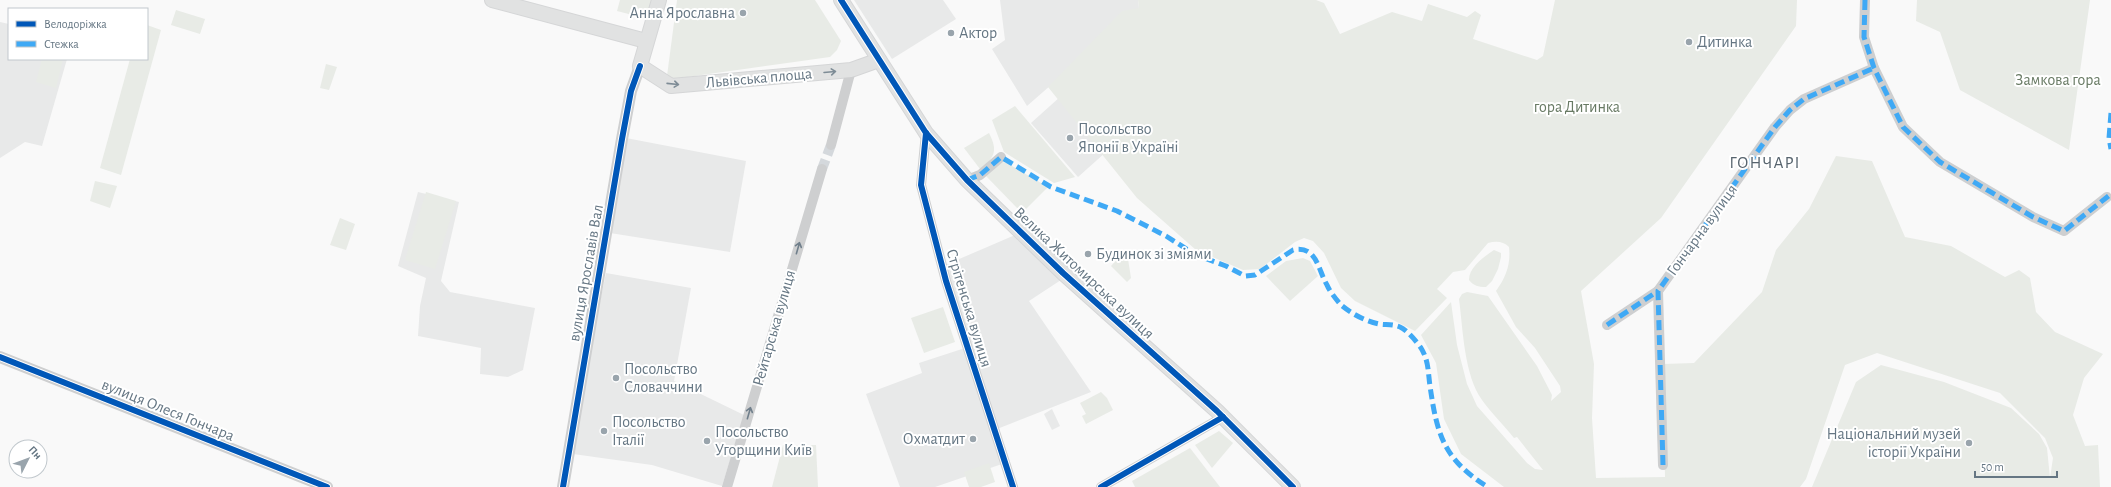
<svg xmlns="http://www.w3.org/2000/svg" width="2111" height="487" viewBox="0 0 2111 487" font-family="'Alegreya Sans',sans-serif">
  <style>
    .built { fill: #e8e9e9 }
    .green { fill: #e8ebe6 }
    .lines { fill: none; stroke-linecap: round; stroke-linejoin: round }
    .minor-tunnel { stroke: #d4d8dc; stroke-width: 10; stroke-dasharray: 10 5; stroke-linecap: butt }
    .secondary-casing { stroke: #d5d6d7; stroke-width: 16 }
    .minor { stroke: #cecfd0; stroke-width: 10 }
    .tertiary { stroke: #cecfd0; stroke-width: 12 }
    .secondary { stroke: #e1e2e2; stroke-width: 14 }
    .quiet { stroke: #3fa9f5; stroke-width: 5; stroke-dasharray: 10 5; stroke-linecap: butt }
    .cycleway-casing { stroke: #fff; stroke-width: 8 }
    .cycleway { stroke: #0057b8; stroke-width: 6 }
    .oneway { stroke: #7e8c96 }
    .oneway2 { stroke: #707f8b }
    .poi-dot { fill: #99a4ac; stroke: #fff; stroke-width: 1.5 }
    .labels { text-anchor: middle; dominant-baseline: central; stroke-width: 4; stroke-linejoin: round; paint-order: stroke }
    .poi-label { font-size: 16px; fill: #657683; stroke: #fff; text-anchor: start }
    .street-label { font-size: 16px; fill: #657683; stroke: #fff }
    .park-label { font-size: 16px; fill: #687a64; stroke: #fff }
    .neighbourhood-label { font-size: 17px; letter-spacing: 1px; fill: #57646e; stroke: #fff }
  </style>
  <rect width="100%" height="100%" fill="#f9f9f9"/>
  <!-- built -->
  <g class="built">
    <polygon points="854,0 943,0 956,19 892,59"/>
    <polygon points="1000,0 1138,0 1139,8 1027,106 992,49 1005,40"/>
    <polygon points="0,22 9,24 9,59 67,59 42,146 25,142 0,158"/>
    <polygon points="1060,97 1106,152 1078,177 1031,123"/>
    <polygon points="626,138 746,161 730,252 610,233"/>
    <polygon points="418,192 459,202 441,281 450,292 535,308 523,370 508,377 480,374 481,348 418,336 420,306 426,278 398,266"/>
    <polygon points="1015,235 1064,278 1029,301 1091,392 997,429 943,266"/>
    <polygon points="606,273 691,288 674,381 744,415 722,486 652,465 573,454 592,340"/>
    <polygon points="965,348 1002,464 935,487 900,487 866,394 922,373 919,363"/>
    <polygon points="1052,409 1060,426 1052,430 1044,414"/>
  </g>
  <!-- green -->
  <g class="green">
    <polygon points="620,0 653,0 648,19 617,11"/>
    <polygon points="677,0 815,0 841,41 837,50 830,57 673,79 667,76"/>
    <path d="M1138,0H1316L1324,3L1340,34L1392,12L1422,21L1428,4L1467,17L1475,11L1481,15L1473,39L1537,60L1543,56L1555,0H1797L1796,26L1661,218L1581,291L1594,364L1592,418L1596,478L1665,477L1663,364L1694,363L1762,292L1776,250L1809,209L1836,156L1872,161L1905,237L1951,246L2005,277L2019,270L2030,278L2036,312L2055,332L2103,354L2084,378L2073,415L2085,446L2098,445L2100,487H1812L1856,382L1881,365L1944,382L2011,408L2039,434L2047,448L2050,478L2053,458L2045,438L2000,393L1877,353L1845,365L1806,479L1800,487H1504L1461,454L1444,419L1436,363L1421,335L1451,302L1457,345L1467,384L1477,406L1527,463L1535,469L1543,470L1517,437L1514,438C1504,425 1491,413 1482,400C1464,375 1463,329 1459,299L1462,294L1467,292L1488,296L1537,366L1552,395L1551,401L1561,392L1560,386L1535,348L1516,327L1496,291C1506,277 1511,264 1509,247C1503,241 1496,241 1488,243L1465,270L1453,272L1437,289L1447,298L1415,331L1355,301L1341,288L1324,253L1313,241L1304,238L1295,242L1260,269L1243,270L1196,250L1137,198L1048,87L1122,11L1139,8Z"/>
    <polygon points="1917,0 2090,0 2069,150 1960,90 1940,32 1916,21"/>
    <polygon points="176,10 205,19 200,34 171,25"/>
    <polygon points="147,25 161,30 121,175 100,168 130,59 147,59"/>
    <polygon points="42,59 63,59 56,88 36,82"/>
    <polygon points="326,64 337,67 329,90 320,88"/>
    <polygon points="1015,106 1075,177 1054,183 1004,152 992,120"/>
    <path d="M989,133C998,151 995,157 980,169L964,148Z"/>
    <polygon points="1002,162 1007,163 1048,187 1022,213 985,175"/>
    <polygon points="95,181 117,186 110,208 90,201"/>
    <polygon points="426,192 456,201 435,269 405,260"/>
    <polygon points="340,218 355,224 346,250 330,245"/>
    <path d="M1494,250L1501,253V257L1498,269L1492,281L1486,287C1478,287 1474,286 1469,280C1469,267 1484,257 1494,250Z"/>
    <polygon points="1123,253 1128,259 1131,278 1127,282 1111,266"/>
    <polygon points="1303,258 1310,261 1318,276 1290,301 1266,276 1286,261"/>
    <polygon points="943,307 955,342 924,353 911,318"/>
    <polygon points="1101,392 1107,398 1113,410 1086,424 1082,416 1086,414 1080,403"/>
    <polygon points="1219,431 1233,443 1212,468 1195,445"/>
    <polygon points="783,445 816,445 818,487 772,487"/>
    <polygon points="1190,448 1220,487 1135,487 1132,481"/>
    <polygon points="989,463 995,482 981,487 969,487 964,472"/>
  </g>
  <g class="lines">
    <!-- minor-tunnel -->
    <polyline class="minor-tunnel" points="822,169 831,145"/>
    <!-- secondary casing -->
    <g class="secondary-casing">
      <g id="secondary">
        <polyline points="492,0 646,41"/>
        <polyline points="659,0 640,66 671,86 851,70 879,60"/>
        <polyline points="841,0 926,133 967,180 1063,273 1217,411 1293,487"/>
      </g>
    </g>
    <!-- minor -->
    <g class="minor">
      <polyline points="1865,0 1864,37 1874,68 1903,127 1940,162 2033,217 2064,231 2107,197"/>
      <polyline points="926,133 921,185 946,281 1013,487"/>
      <polyline points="831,145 851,70"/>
      <polyline points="967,180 980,175 1001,157"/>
      <polyline points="1607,325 1658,291"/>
      <polyline points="1663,465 1658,291 1775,127 1790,110 1804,99 1874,68"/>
      <polyline points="727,487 822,169"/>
      <polyline points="1101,487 1223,417"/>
    </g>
    <!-- tertiary -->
    <g class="tertiary">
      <polyline points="0,357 327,487"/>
      <polyline points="563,487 622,139 631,91 640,66"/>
    </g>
    <!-- secondary -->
    <use href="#secondary" class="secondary"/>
    <!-- quiet -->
    <g class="quiet">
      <polyline points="1865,0 1864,37 1874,68 1903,127 1940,162 2033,217 2064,231 2111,194"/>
      <polyline points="2111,113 2109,138 2111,149"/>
      <path d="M967,180L980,175L1001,157L1051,187L1117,211L1166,236L1196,255L1226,266L1245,276L1255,275L1293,250C1317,245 1318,270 1327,285C1330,292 1336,299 1341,305C1352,314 1365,321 1379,324C1386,325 1393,324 1400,327C1407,330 1417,342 1421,348C1429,361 1428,373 1430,386C1437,435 1444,460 1488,487"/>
      <polyline points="1607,325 1658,291"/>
      <polyline points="1663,465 1658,291 1775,127 1790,110 1804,99 1874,68"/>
    </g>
    <!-- cycleway casing -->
    <g class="cycleway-casing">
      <g id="cycleway">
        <polyline points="841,0 926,133 967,180 1063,273 1217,411 1293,487"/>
        <polyline points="926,133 921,185 946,281 1013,487"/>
        <polyline points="0,357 327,487"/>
        <polyline points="563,487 622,139 631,91 640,66"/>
        <polyline points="1101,487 1223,417"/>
      </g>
    </g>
    <!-- cycleway -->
    <use href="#cycleway" class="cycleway"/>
  </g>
  <!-- one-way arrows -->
  <defs><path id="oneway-shaft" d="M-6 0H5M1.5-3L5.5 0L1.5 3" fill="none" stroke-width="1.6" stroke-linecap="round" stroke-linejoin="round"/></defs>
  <g class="oneway">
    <use href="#oneway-shaft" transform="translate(830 72) rotate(-5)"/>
    <use href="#oneway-shaft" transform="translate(673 84) rotate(6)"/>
  </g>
  <g class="oneway2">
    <use href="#oneway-shaft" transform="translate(798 248) rotate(-74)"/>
    <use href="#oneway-shaft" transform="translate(749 413) rotate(-74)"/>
  </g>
  <!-- markers -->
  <g class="poi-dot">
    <circle cx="743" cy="13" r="4"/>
    <circle cx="951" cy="33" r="4"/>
    <circle cx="1689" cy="42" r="4"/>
    <circle cx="1070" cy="138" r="4"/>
    <circle cx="1088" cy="254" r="4"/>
    <circle cx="616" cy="378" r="4"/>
    <circle cx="604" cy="431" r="4"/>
    <circle cx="973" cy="439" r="4"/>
    <circle cx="707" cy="441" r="4"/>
    <circle cx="1969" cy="443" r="4"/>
  </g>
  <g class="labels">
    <!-- poi labels -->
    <g class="poi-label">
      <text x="735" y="13" text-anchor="end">Анна Ярославна</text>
      <text x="959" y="33">Актор</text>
      <text x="1697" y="42">Дитинка</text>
      <text x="1078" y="129">Посольство<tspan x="1078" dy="18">Японії в Україні</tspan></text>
      <text x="1096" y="254">Будинок зі зміями</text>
      <text x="624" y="369">Посольство<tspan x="624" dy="18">Словаччини</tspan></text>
      <text x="612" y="422">Посольство<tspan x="612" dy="18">Італії</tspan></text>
      <text x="715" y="432">Посольство<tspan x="715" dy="18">Угорщини Київ</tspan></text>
      <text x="1961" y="434" text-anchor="end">Національний музей<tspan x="1961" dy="18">історії України</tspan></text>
      <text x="965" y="439" text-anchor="end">Охматдит</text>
    </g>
    <!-- street labels -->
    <g class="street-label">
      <text transform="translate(759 78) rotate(-5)">Львівська площа</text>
      <text transform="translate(1702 230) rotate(-54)">Гончарна вулиця</text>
      <text transform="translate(586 273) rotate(-80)">вулиця Ярославів Вал</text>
      <text transform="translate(1084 273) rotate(43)">Велика Житомирська вулиця</text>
      <text transform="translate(969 308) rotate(73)">Стрітенська вулиця</text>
      <text transform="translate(774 328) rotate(-74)">Рейтарська вулиця</text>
      <text transform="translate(168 410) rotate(22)">вулиця Олеся Гончара</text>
    </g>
    <!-- park labels -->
    <g class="park-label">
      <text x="2058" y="80">Замкова гора</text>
      <text x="1577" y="107">гора Дитинка</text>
    </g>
    <!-- neighbourhood labels -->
    <g class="neighbourhood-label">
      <text x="1765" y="162">ГОНЧАРІ</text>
    </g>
  </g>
  <!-- legend -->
  <rect x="8" y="8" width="140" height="52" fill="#ffffff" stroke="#c1c8cd"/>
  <rect x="16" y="21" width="20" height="6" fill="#0057b8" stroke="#c1c8cd"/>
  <text x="44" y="28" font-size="12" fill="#657683">Велодоріжка</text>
  <rect x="16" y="41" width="20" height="6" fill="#3fa9f5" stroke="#c1c8cd"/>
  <text x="44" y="48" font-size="12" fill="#657683">Стежка</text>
  <!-- north arrow -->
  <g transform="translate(28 459) rotate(48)"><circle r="19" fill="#ffffff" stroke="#c1c8cd"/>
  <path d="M0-3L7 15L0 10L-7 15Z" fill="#99a4ac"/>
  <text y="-6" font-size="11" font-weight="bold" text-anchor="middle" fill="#657683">Пн</text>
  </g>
  <!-- scale -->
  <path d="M1975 471v6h82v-6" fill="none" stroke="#657683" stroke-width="2"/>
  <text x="1981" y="471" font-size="12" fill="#657683" stroke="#ffffff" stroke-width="3" paint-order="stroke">50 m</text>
</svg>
